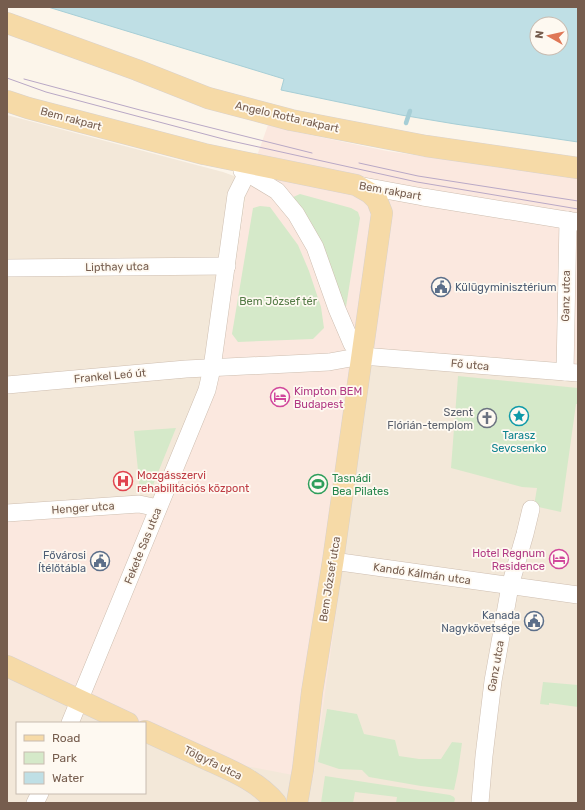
<svg xmlns="http://www.w3.org/2000/svg" width="585" height="810" viewBox="0 0 585 810" font-family="Rubik,sans-serif">
  <style>
    .residential { fill: #f3e8d9 }
    .commercial { fill: #fbe8df }
    .green { fill: #d5e9c9 }
    .water { fill: #bfdfe5; stroke: #a6ced6; fill-rule: evenodd }
    .lines { fill: none; stroke-linecap: round; stroke-linejoin: round }
    .stream { stroke: #a6ced6; stroke-width: 4.5 }
    .minor-casing { stroke: #cebeb0; stroke-width: 18 }
    .major-casing { stroke: #d9d2cd; stroke-width: 22 }
    .minor { stroke: #fff; stroke-width: 17 }
    .major { stroke: #f6daa7; stroke-width: 21 }
    .tram { stroke: #b9a8c6; stroke-width: 1 }
    .labels { text-anchor: middle; dominant-baseline: central; stroke-width: 3.5; stroke-linejoin: round; paint-order: stroke }
    .street-label { font-size: 11px; fill: #765d4e; stroke: #fef9f1 }
    .service-label { font-size: 11px; fill: #4e5e75; stroke: #fef9f1; text-anchor: end }
    .park-label { font-size: 11px; fill: #547b46; stroke: #fef9f1 }
    .hotel-label { font-size: 11px; fill: #b23c85; stroke: #fef9f1; text-anchor: start }
    .worship-label { font-size: 11px; fill: #5b616d; stroke: #fef9f1; text-anchor: end }
    .culture-label { font-size: 11px; fill: #0d838f; stroke: #fef9f1 }
    .health-label { font-size: 11px; fill: #be3a42; stroke: #fef9f1; text-anchor: start }
    .leisure-label { font-size: 11px; fill: #27864d; stroke: #fef9f1; text-anchor: start }
  </style>
  <rect width="100%" height="100%" fill="#fcf5ea"/>
  <!-- residential -->
  <g class="residential">
    <polygon points="7,115 223,172 248,181 218,380 162,520 7,520"/>
    <polygon points="578,297 578,803 7,803 7,660 142,723 17,723 17,793 145,793 145,725 373,347 576,364"/>
  </g>
  <!-- commercial -->
  <polygon class="commercial" points="268,125 296,132 387,151 496,167 578,178 578,297 576,364 373,348 313,779 225,762 7,660 7,520 134,511 162,520 218,380 248,181"/>
  <!-- green -->
  <g class="green">
    <polygon points="300,194 351,208 358,212 360,218 346,307 340,300 291,198"/>
    <polygon points="260,206 270,207 298,245 309,271 321,307 324,328 313,339 238,342 232,334 253,208"/>
    <polygon points="458,376 578,388 578,404 576,404 561,512 534,506 537,488 522,487 451,468"/>
    <polygon points="176,428 153,485 149,489 140,490 134,431"/>
    <polygon points="543,682 578,685 578,707 549,703 549,705 540,704"/>
    <polygon points="327,709 357,714 364,734 395,740 399,756 419,759 441,759 452,742 462,743 458,771 454,790 421,786 369,777 362,770 339,769 318,762"/>
    <polygon points="325,776 450,795 454,797 455,799 454,803 396,803 397,797 355,792 353,803 321,803"/>
  </g>
  <!-- water -->
  <path class="water" d="M48,7H578V142L455,124L401,115L281,90L284,79ZM537,24H561V48H537Z"/>
  <g class="lines">
    <!-- stream -->
    <polyline class="stream" points="406,123 410,111"/>
    <!-- minor casing -->
    <g class="minor-casing">
      <g id="minor">
        <polyline points="242,171 247,173 277,191 296,214 315,247 337,309 352,344 362,356"/>
        <polyline points="358,185 423,197 578,222"/>
        <polyline points="7,268 227,266"/>
        <polyline points="565,372 568,220"/>
        <polyline points="7,385 186,369 329,362 362,356 578,373"/>
        <polyline points="7,513 139,504 158,508"/>
        <polyline points="333,561 578,595"/>
        <polyline points="70,723 207,390 212,368 236,195 247,173 261,169 270,169"/>
        <polyline points="35,803 40,793"/>
        <polyline points="480,803 484,756 493,681 510,586 525,534 531,509"/>
      </g>
    </g>
    <!-- major casing -->
    <g class="major-casing">
      <g id="major">
        <polyline points="7,23 137,70 208,98 291,120 426,146 578,168"/>
        <polyline points="7,101 28,108 204,154 356,185 370,193 377,200 382,213 333,561 312,692 303,769 297,803"/>
        <polyline points="7,666 128,723"/>
        <path d="M145,731C165,740 186,750 206,759C232,771 258,781 276,803"/>
      </g>
    </g>
    <!-- minor -->
    <use href="#minor" class="minor"/>
    <!-- major -->
    <use href="#major" class="major"/>
    <!-- tram -->
    <g class="tram">
      <polyline points="7,78 46,92 227,140 417,182 578,209"/>
      <polyline points="24,79 140,110 312,153"/>
      <polyline points="359,163 418,176 578,201"/>
    </g>
  </g>
  <!-- icons -->
  <defs>
    <g id="civic-ring" transform="scale(1)"><circle r="9.5" fill="#fef9f1" stroke="#5c6f8a" stroke-width="1.5"/><path d="M-.6-6.5H3V-4.5H.6V-3L4-1V1h2V6H-6V1h2V-1L-.6-3ZM-1.2 2.5V6h2.4V2.5Z" fill="#5c6f8a"/></g>
    <g id="hotel-ring" transform="scale(1)"><circle r="9.5" fill="#fef9f1" stroke="#d1479c" stroke-width="1.5"/><path d="M-6-4.5h1.5V1H6V5H4.5V3h-9V5H-6ZM-4 0a1.8 1.8 0 1 1 3.6 0ZM.5 0V-2.5h3Q6-2.5 6 0Z" fill="#d1479c"/></g>
    <g id="sight-ring" transform="scale(1)"><circle r="9.5" fill="#fef9f1" stroke="#0f9aa8" stroke-width="1.5"/><path d="M0-6L1.8-2.2L6-1.7L2.9 1.2L3.7 5.4L0 3.3L-3.7 5.4L-2.9 1.2L-6-1.7L-1.8-2.2Z" fill="#0f9aa8"/></g>
    <g id="church-ring" transform="scale(1)"><circle r="9.5" fill="#fef9f1" stroke="#6b7280" stroke-width="1.5"/><path d="M-1.2-6h2.4v3.5h3.3v2.4h-3.3V6h-2.4V-.1h-3.3v-2.4h3.3Z" fill="#6b7280"/></g>
    <g id="hospital-ring" transform="scale(1)"><circle r="9.5" fill="#fef9f1" stroke="#e0444e" stroke-width="1.5"/><path d="M-5-5h3v3.5h4V-5h3V5h-3V1.5h-4V5h-3Z" fill="#e0444e"/></g>
    <g id="stadium-ring" transform="scale(1)"><circle r="9.5" fill="#fef9f1" stroke="#2e9e5b" stroke-width="1.5"/><path d="M0-5a6.5 5 0 1 0 0 10a6.5 5 0 1 0 0-10ZM-3.5-1.8h7v3.6h-7Z" fill="#2e9e5b"/></g>
  </defs>
  <g fill-rule="evenodd">
    <use href="#civic-ring" x="441" y="287"/>
    <use href="#hotel-ring" x="280" y="397"/>
    <use href="#sight-ring" x="519" y="416"/>
    <use href="#church-ring" x="487" y="418"/>
    <use href="#hospital-ring" x="123" y="481"/>
    <use href="#stadium-ring" x="318" y="484"/>
    <use href="#hotel-ring" x="559" y="559"/>
    <use href="#civic-ring" x="100" y="561"/>
    <use href="#civic-ring" x="534" y="621"/>
  </g>
  <g class="labels">
    <!-- street labels -->
    <g class="street-label">
      <text transform="translate(287 117) rotate(13)">Angelo Rotta rakpart</text>
      <text transform="translate(71 119) rotate(15)">Bem rakpart</text>
      <text transform="translate(390 191) rotate(10)">Bem rakpart</text>
      <text transform="translate(117 267) rotate(-1)">Lipthay utca</text>
      <text transform="translate(566 296) rotate(-89)">Ganz utca</text>
      <text transform="translate(470 365) rotate(5)">Fő utca</text>
      <text transform="translate(110 376) rotate(-5)">Frankel Leó út</text>
      <text transform="translate(83 508) rotate(-4)">Henger utca</text>
      <text transform="translate(143 546) rotate(-68)">Fekete Sas utca</text>
      <text transform="translate(422 574) rotate(8)">Kandó Kálmán utca</text>
      <text transform="translate(330 579) rotate(-81)">Bem József utca</text>
      <text transform="translate(496 666) rotate(-80)">Ganz utca</text>
      <text transform="translate(213 763) rotate(26)">Tölgyfa utca</text>
    </g>
    <!-- service labels -->
    <g class="service-label">
      <text x="455" y="287" text-anchor="start">Külügyminisztérium</text>
      <text x="86" y="555">Fővárosi<tspan x="86" dy="13">Ítélőtábla</tspan></text>
      <text x="520" y="615">Kanada<tspan x="520" dy="13">Nagykövetsége</tspan></text>
    </g>
    <!-- park labels -->
    <g class="park-label">
      <text x="278" y="301">Bem József tér</text>
    </g>
    <!-- hotel labels -->
    <g class="hotel-label">
      <text x="294" y="391">Kimpton BEM<tspan x="294" dy="13">Budapest</tspan></text>
      <text x="545" y="553" text-anchor="end">Hotel Regnum<tspan x="545" dy="13">Residence</tspan></text>
    </g>
    <!-- worship labels -->
    <g class="worship-label">
      <text x="473" y="412">Szent<tspan x="473" dy="13">Flórián-templom</tspan></text>
    </g>
    <!-- culture labels -->
    <g class="culture-label">
      <text x="519" y="435">Tarasz<tspan x="519" dy="13">Sevcsenko</tspan></text>
    </g>
    <!-- health labels -->
    <g class="health-label">
      <text x="137" y="475">Mozgásszervi<tspan x="137" dy="13">rehabilitációs központ</tspan></text>
    </g>
    <!-- leisure labels -->
    <g class="leisure-label">
      <text x="332" y="478">Tasnádi<tspan x="332" dy="13">Bea Pilates</tspan></text>
    </g>
  </g>
  <!-- border -->
  <rect width="585" height="810" fill="none" stroke="#765d4e" stroke-width="16"/>
  <!-- legend -->
  <rect x="16" y="722" width="130" height="72" fill="#fef9f1" stroke="#c8bbb0"/>
  <rect x="24" y="735" width="20" height="6" fill="#f6daa7" stroke="#c8bbb0"/>
  <text x="52" y="742" font-size="12" fill="#765d4e">Road</text>
  <rect x="24" y="752" width="20" height="12" fill="#d5e9c9" stroke="#c8bbb0"/>
  <text x="52" y="762" font-size="12" fill="#765d4e">Park</text>
  <rect x="24" y="772" width="20" height="12" fill="#bfdfe5" stroke="#c8bbb0"/>
  <text x="52" y="782" font-size="12" fill="#765d4e">Water</text>
  <!-- north arrow -->
  <g transform="translate(549 36) rotate(278)"><circle r="19" fill="#fef9f1" stroke="#c8bbb0"/>
  <path d="M0-3L7 15L0 10L-7 15Z" fill="#df7756"/>
  <text y="-6" font-size="11" font-weight="bold" text-anchor="middle" fill="#765d4e">N</text>
  </g>
</svg>
